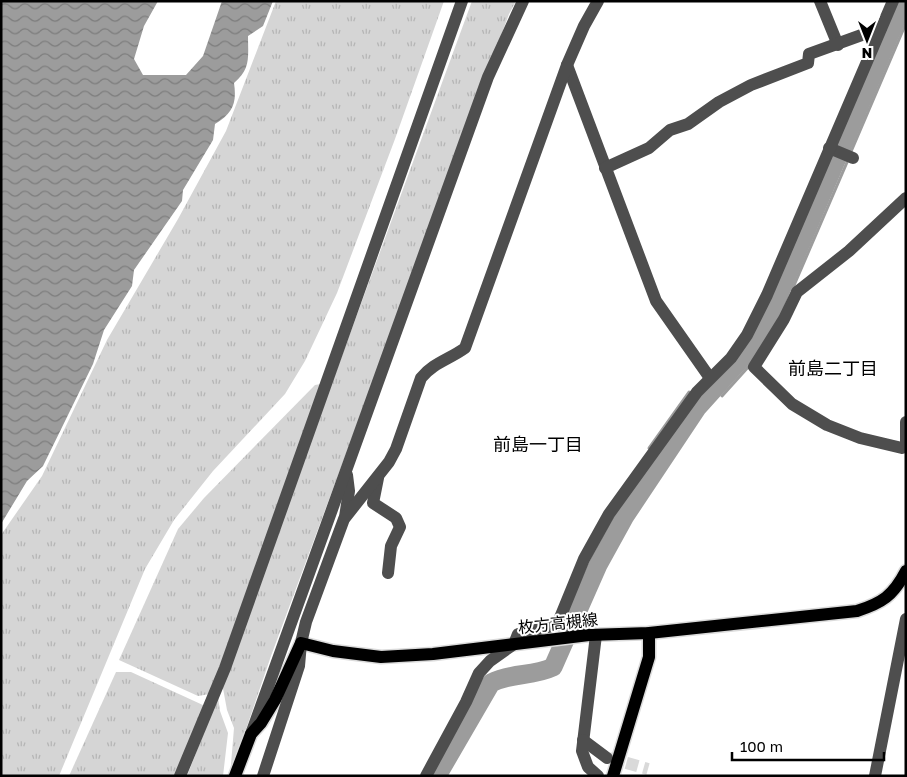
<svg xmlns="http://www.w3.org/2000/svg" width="907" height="777" viewBox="0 0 907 777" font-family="'Golos Text','Noto Sans JP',sans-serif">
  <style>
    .grass { fill: url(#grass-tufts) }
    .water { fill: url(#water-waves) }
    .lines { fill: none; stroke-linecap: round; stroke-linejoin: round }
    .stream { stroke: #9c9c9c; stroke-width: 3 }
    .river { stroke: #9c9c9c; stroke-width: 19 }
    .minor-tunnel { stroke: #d9d9d9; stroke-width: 12; stroke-dasharray: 12 6; stroke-linecap: butt }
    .major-casing { stroke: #dbdbdb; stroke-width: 15 }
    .minor { stroke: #4e4e4e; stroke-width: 12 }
    .major { stroke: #000; stroke-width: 12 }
    .labels { text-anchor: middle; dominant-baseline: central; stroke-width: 4; stroke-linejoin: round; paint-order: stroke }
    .street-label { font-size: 16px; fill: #000; stroke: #fff }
    .neighbourhood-label { font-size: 18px; fill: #000; stroke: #fff }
  </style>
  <defs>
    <pattern id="grass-tufts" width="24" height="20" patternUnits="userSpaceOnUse" patternTransform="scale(1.25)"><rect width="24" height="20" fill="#d5d5d5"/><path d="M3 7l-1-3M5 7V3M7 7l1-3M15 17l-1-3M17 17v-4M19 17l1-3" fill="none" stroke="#b5b5b5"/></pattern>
    <pattern id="water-waves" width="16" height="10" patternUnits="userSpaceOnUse" patternTransform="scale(1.25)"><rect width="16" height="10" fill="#9c9c9c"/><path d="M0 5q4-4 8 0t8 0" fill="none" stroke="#7d7d7d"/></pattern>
  </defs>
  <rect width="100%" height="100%" fill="#fff"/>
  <!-- grass -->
  <g class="grass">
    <polygon points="276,1 444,1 395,139 337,293 305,361 285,394 213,471 174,520 145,569 59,776 1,776 1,535 42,476 107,340 178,219 226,131"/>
    <polygon points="472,1 516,1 509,14 271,656 230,776 234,728 227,710 222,683"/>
    <polygon points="321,384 210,694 198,696 119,660 178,529 204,498 315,385"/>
    <polygon points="116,672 131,672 205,706 177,776 69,776"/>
    <polygon points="218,697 220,711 228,733 223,776 187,776"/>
  </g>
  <!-- water -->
  <path class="water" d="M1,1H158L144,26L134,59L143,75H186L203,56L222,1H273L263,26L248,36C248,57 251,69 234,83C237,103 233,113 215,124L213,140L183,190L182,201L134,270L132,286L104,330L93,364L43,466L27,481L1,524Z"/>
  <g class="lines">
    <!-- stream -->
    <g class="stream">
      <polyline points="850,154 906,23"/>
      <polyline points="792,290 848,160"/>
      <polyline points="722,396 750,365"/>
      <polyline points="649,448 689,392"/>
    </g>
    <!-- river -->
    <path class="river" d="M437,776L491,683C513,672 532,677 553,667L598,565L625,516L697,408L752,347L768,320L904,1"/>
    <!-- minor-tunnel -->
    <polyline class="minor-tunnel" points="609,758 648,769"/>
    <!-- major casing -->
    <g class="major-casing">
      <g id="major">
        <path d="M235,776L251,734L261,723L275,700L301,643L333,651L381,657L433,654L589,635L649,633L857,611C882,603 893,596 906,571"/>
        <polyline points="613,776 649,657 649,633"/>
      </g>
    </g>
    <!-- minor -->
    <g class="minor">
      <polyline points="820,1 838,45"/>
      <polyline points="567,65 656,301 710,378"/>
      <polyline points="829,148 853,158"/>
      <polyline points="605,168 649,148 670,130 688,124 719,102 751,85 808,63 809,54 881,28"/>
      <polyline points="906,198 849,251 797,292 784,319 754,367 792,404 827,425 860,438 902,448 906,444"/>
      <polyline points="906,422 906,441"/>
      <polyline points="378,478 373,503 396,518 400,527 391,546 388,573"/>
      <polyline points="345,517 349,491 347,475"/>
      <polyline points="561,620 566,625 589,635"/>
      <polyline points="596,635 582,751 588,767 598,776"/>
      <polyline points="251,734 488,77 523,1"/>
      <polyline points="583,740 607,758"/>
      <polyline points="180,776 225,668 462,1"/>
      <path d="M263,776L299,666L301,643L306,622L344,519L389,462L396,449L421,378C433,363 450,359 465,348L567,65L584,26L598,1"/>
      <polyline points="426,776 466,702 479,673 490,661 514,644 518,634 557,625 584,559 609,514 697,392 731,358 747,335 767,295 893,1"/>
      <polyline points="875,776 906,619"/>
    </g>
    <!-- major -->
    <use href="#major" class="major"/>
  </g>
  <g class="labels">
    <!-- street labels -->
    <g class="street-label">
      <text transform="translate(558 623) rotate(-6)">枚方高槻線</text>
    </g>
    <!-- neighbourhood labels -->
    <g class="neighbourhood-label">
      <text x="833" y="368">前島二丁目</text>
      <text x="538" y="444">前島一丁目</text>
    </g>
  </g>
  <!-- border -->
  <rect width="907" height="777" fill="none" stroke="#000000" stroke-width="5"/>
  <!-- north arrow -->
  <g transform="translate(867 40) rotate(180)" stroke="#ffffff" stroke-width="4" paint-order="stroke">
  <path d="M0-4L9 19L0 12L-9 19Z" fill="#000000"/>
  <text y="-8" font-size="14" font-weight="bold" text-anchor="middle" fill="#000000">N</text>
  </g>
  <!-- scale -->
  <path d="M732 752v8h152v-8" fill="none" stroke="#000000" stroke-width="2.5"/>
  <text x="740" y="752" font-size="15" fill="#000000" stroke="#ffffff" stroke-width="4" paint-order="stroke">100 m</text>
</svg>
